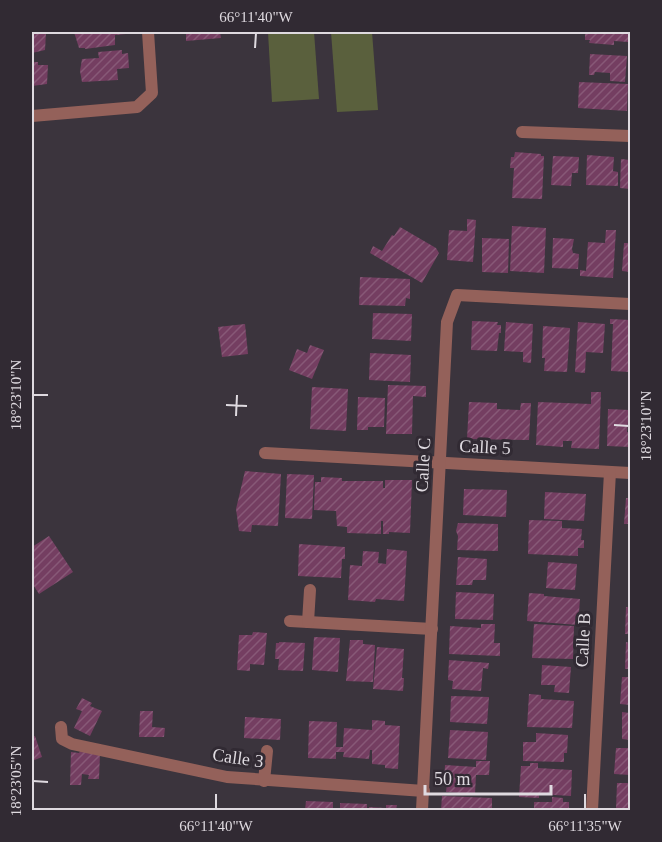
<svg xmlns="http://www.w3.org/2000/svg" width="662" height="842" viewBox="0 0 662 842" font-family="Georgia,serif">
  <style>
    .green { fill: #5a603d }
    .building { fill: url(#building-hatch) }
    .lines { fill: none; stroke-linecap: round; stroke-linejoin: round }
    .street { stroke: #94615a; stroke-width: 12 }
    .ticks { fill: none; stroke: #dfdae0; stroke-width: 2 }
    .labels { text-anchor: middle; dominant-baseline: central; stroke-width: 6; stroke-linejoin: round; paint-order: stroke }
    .street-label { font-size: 18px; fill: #dfdae0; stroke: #312a33 }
    .neatline { fill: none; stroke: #dfdae0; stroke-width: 2 }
    .ticks-label { font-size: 15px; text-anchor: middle; fill: #dfdae0 }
  </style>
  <defs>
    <pattern id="building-hatch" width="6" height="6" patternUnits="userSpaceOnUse" patternTransform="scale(1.5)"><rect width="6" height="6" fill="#743e61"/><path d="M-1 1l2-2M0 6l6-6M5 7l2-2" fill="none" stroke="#875977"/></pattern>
  </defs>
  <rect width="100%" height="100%" fill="#3b343d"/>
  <!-- green -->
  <g class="green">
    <polygon points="268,32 314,32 319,99 272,102"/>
    <polygon points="331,32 372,32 378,110 337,112"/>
  </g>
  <!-- building -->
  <g class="building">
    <polygon points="32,32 46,33 45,50 32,53"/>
    <polygon points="74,32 126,32 126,34 115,35 115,45 85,49 85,48 79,48"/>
    <polygon points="186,32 220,32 221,38 186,41"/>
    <polygon points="585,32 628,32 628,42 614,41 614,45 589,43 590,40 585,40"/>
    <polygon points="122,50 122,54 128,53 129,68 117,69 118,80 82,82 80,71 82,59 99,58 98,52"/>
    <polygon points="590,54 627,56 625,82 610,81 610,73 595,72 594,75 589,75"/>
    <polygon points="32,62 38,62 38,65 48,65 47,84 32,86"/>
    <polygon points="579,82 628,84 627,111 578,108"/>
    <polygon points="515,152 541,154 541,156 544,156 542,199 512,198 514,168 510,168 511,157 514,157"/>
    <polygon points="587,155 614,157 613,171 618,172 618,186 586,185"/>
    <polygon points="553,156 579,157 578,173 572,173 571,186 551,185"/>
    <polygon points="621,159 630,160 630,189 620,188"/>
    <polygon points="467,219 476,220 473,262 447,260 449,230 467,231"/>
    <polygon points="512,226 546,228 544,273 510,271"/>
    <polygon points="400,227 436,248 439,253 422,283 370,253 373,246 382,251 392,235 394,236"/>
    <polygon points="606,230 616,230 613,278 580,276 580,270 586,271 588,242 605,243"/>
    <polygon points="482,238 509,239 508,273 482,272"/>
    <polygon points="553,238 574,239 572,249 573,253 579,254 578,269 552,268"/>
    <polygon points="624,243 630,243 630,272 622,271"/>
    <polygon points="360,277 410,279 410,299 406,298 405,306 359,305"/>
    <polygon points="373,313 412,314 411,341 372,339"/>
    <polygon points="610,319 630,320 630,372 611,371 613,324 610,324"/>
    <polygon points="472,321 498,322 497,325 501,325 501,333 499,333 497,351 471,350"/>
    <polygon points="506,322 533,324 531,363 523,362 523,352 504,351"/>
    <polygon points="578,322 605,324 603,353 586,352 585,373 575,372"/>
    <polygon points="245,324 248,354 222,357 218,327"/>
    <polygon points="543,326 570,328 567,372 544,371 545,358 542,358"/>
    <polygon points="310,345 324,350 312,379 289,370 297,349 307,353"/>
    <polygon points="370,353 411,355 410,382 369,380"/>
    <polygon points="388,385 426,386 426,397 413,396 412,434 386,434"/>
    <polygon points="312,387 348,389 346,431 310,429"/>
    <polygon points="591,392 601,392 599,449 571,448 572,441 563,441 563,447 536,445 538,402 591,404"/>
    <polygon points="358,397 385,398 384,427 368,427 368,430 357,430"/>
    <polygon points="469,402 497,403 497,409 520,410 521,403 531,403 529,440 467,439"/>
    <polygon points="608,409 629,410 627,432 630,432 630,447 607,446"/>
    <polygon points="245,471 281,474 278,526 252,525 251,532 239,531 236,509"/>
    <polygon points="287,474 314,475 312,519 285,518"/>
    <polygon points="321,477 342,478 342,481 383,481 383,488 385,488 385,480 412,480 410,533 389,532 389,534 383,534 383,521 381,521 381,534 347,533 347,527 337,526 336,511 314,510 315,482 321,482"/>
    <polygon points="464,489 507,490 506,517 463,515"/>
    <polygon points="545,492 586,494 584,521 544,519"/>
    <polygon points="626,498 630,498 630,524 624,524"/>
    <polygon points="529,520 562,521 562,528 582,529 581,540 584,540 584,548 578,548 578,556 528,554"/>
    <polygon points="458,523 498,524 498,551 457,550 458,536 456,531"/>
    <polygon points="49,536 73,572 39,594 32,583 32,547"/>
    <polygon points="299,544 345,547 345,559 342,559 341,578 298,576"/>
    <polygon points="387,549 407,551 404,601 376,599 375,602 348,600 350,565 362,566 363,551 379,552 378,563 386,564"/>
    <polygon points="458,557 487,559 486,580 473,580 472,585 456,585"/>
    <polygon points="548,562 577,564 575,590 546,588"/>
    <polygon points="456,592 494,594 493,620 455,619"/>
    <polygon points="529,593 544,594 544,596 580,599 578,625 527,621"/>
    <polygon points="626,607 630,607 630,634 625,634"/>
    <polygon points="481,624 495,624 494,643 500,643 500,656 449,654 450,626 481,628"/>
    <polygon points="534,624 574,626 573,659 532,658"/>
    <polygon points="253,632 267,633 264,665 250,664 250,671 237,670 239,635 252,635"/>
    <polygon points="314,637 340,638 338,672 312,670"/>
    <polygon points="350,640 363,640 363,644 375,645 373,682 346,681"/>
    <polygon points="279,642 305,643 303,671 278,670 279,659 275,659 276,643 279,643"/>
    <polygon points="626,642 630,643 630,669 625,669"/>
    <polygon points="377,647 404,649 402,678 404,678 403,691 373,689"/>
    <polygon points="449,660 489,663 488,669 483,668 481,691 452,689 453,681 448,680"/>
    <polygon points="542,665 571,667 569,693 554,692 555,685 541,685"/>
    <polygon points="622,677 630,677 630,705 620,704"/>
    <polygon points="529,694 541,695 541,699 574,701 572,728 527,727"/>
    <polygon points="451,696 489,697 487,724 450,722"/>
    <polygon points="82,698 92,703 90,706 102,711 90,736 74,728 82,711 76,709"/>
    <polygon points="140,711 153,711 152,727 165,728 164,737 139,737"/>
    <polygon points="622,712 630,713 630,740 622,739"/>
    <polygon points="245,717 281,719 280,740 244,738"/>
    <polygon points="372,720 385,721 385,725 400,726 398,769 385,768 385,765 372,764 372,750 370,750 369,759 343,757 344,752 336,752 336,759 308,758 309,721 337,722 336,747 343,747 344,728 372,730"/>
    <polygon points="450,730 488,732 486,760 448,758"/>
    <polygon points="536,733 568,735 567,753 564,753 564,762 523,761 523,742 536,742"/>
    <polygon points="35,736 42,757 32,761 32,737"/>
    <polygon points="616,748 630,748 630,775 614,774"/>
    <polygon points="80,751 100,754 99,779 88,779 89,775 82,774 81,785 70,785 71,752 79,753"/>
    <polygon points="476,761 490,761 489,775 476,775 475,794 446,792 447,784 444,783 445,765 476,767"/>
    <polygon points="530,763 538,763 538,768 572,770 571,796 539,794 539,798 519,797 521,766 530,766"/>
    <polygon points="617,783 630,783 630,810 616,809"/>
    <polygon points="442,796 492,798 492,810 441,810"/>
    <polygon points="552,797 563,798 563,802 569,802 569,810 534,810 534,802 552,802"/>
    <polygon points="306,801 333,802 333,810 305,810"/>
    <polygon points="340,803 367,804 367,810 340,810"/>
    <polygon points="386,805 397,805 396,810 369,810 369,807 386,808"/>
  </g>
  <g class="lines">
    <!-- street -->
    <g class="street">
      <polyline points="32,116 137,107 152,93 148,32"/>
      <polyline points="522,132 630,136"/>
      <polyline points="265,453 630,473"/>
      <polyline points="290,621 432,629"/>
      <polyline points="308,622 310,590"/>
      <polyline points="61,727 62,739 72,744 227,777 424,791"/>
      <polyline points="264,781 267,751"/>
      <polyline points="422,810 447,322 457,295 630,304"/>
      <polyline points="592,810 610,472"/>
    </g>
  </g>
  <!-- ticks -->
  <path class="ticks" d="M255,48L256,33M33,395H48M226,405L247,406M236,416L237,395M614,425L629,426M33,781L48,782M216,809V794M585,809V794"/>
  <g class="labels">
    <!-- street labels -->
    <g class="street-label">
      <text transform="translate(485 447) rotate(3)">Calle 5</text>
      <text transform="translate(423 465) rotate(-87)">Calle C</text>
      <text transform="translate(583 640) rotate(-87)">Calle B</text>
      <text transform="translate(238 758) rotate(8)">Calle 3</text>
    </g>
  </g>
  <!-- border -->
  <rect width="662" height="842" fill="none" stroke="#312a33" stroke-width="66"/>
  <!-- scale -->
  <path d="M425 785v9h126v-9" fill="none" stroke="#dfdae0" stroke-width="3"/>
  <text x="434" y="785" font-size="18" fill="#dfdae0" stroke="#312a33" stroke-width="4.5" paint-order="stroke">50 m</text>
  <rect x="33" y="33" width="596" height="776" class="neatline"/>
  <g class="ticks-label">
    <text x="256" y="22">66°11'40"W</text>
    <text transform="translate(16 395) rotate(-90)" y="5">18°23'10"N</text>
    <text transform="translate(646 426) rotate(-90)" y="5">18°23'10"N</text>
    <text transform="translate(16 781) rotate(-90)" y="5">18°23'05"N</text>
    <text x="216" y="831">66°11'40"W</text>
    <text x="585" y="831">66°11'35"W</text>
  </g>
</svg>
